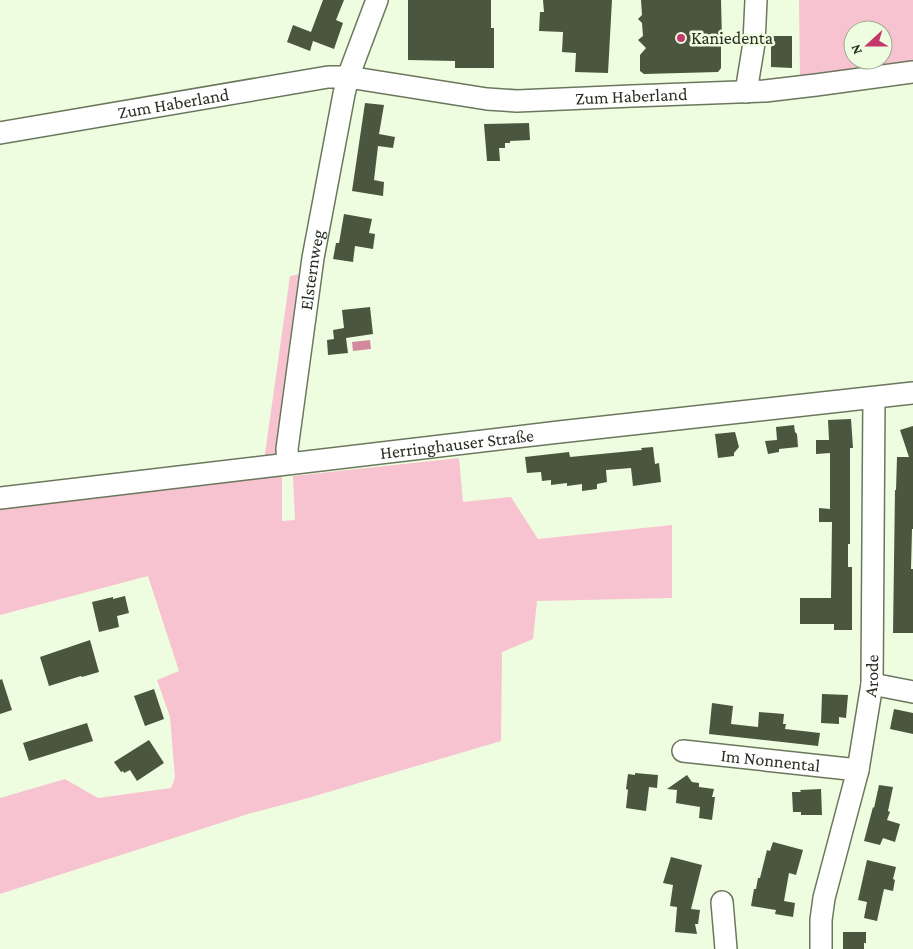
<svg xmlns="http://www.w3.org/2000/svg" width="913" height="949" viewBox="0 0 913 949" font-family="'Crimson Pro',serif">
  <style>
    .green { fill: #f8c3d0; fill-rule: evenodd }
    .water { fill: #d3899e }
    .building { fill: #4a563d }
    .lines { fill: none; stroke-linecap: round; stroke-linejoin: round }
    .minor-casing { stroke: #6a775c; stroke-width: 24 }
    .minor { stroke: #fff; stroke-width: 21 }
    .poi-dot { fill: #c3376d; stroke: #eefddf; stroke-width: 2 }
    .labels { text-anchor: middle; dominant-baseline: central; stroke-width: 5; stroke-linejoin: round; paint-order: stroke }
    .poi-label { font-size: 18px; fill: #282e23; stroke: #eefddf; text-anchor: start }
    .street-label { font-size: 18px; fill: #282e23; stroke: #eefddf }
  </style>
  <rect width="100%" height="100%" fill="#eefddf"/>
  <!-- green -->
  <g class="green">
    <path d="M799,0H913V63L800,78ZM853,30H883V60H853Z"/>
    <polygon points="307,273 283,456 264,461 290,276"/>
    <polygon points="459,458 463,502 511,497 538,539 672,525 672,598 537,601 533,639 502,652 501,741 308,798 248,814 0,894 0,798 65,779 98,798 171,788 175,778 170,717 157,680 179,671 148,576 0,615 0,506 282,472 282,521 295,520 293,476"/>
  </g>
  <!-- water -->
  <polygon class="water" points="370,340 371,349 353,351 352,342"/>
  <!-- building -->
  <g class="building">
    <polygon points="323,0 344,0 336,20 343,23 334,49 313,41 310,51 287,42 293,25 311,32"/>
    <polygon points="408,0 491,0 491,28 494,28 494,68 455,68 455,61 408,60"/>
    <polygon points="543,0 612,0 608,73 575,72 576,53 562,52 563,32 539,31 540,12 544,12"/>
    <polygon points="641,0 721,0 722,40 721,40 721,68 718,72 644,74 640,71 640,55 646,48 638,40 643,36 642,23 638,19 642,15"/>
    <polygon points="771,36 792,36 792,68 771,67"/>
    <polygon points="365,103 384,105 379,134 395,137 393,148 378,146 374,180 384,182 383,196 352,191"/>
    <polygon points="529,123 530,140 510,141 510,143 505,143 505,148 499,148 500,161 487,161 484,124"/>
    <polygon points="344,214 372,219 369,233 375,234 373,249 355,246 353,262 333,259 336,243 339,243"/>
    <polygon points="370,307 373,334 346,338 348,353 328,355 327,340 334,339 333,330 344,328 342,310"/>
    <polygon points="851,419 853,448 850,448 850,544 848,544 848,567 852,567 852,630 834,630 834,624 800,624 800,598 831,598 832,522 819,522 819,508 830,509 830,453 816,454 816,440 829,440 828,420"/>
    <polygon points="794,425 795,432 797,434 798,447 779,449 779,452 768,454 765,441 777,440 776,427"/>
    <polygon points="913,426 913,529 912,529 911,569 913,569 913,633 893,633 895,490 896,490 897,457 909,457 900,430"/>
    <polygon points="735,432 739,447 734,453 734,456 718,458 715,434"/>
    <polygon points="653,447 655,464 659,463 661,482 633,486 631,468 606,470 607,482 597,484 597,489 582,491 582,484 567,486 567,483 551,485 551,480 542,481 541,472 527,473 525,457 569,452 570,457 642,450 641,448"/>
    <polygon points="125,596 129,613 117,616 119,627 99,632 92,602 113,597 113,599"/>
    <polygon points="90,640 99,672 82,677 81,676 49,686 40,657"/>
    <polygon points="2,679 12,710 0,714 0,680"/>
    <polygon points="154,689 164,719 145,726 134,696"/>
    <polygon points="822,694 848,695 846,718 839,717 839,724 821,723"/>
    <polygon points="712,703 733,706 731,724 758,727 759,712 784,714 783,724 786,724 785,729 820,733 818,746 709,734"/>
    <polygon points="894,709 913,713 913,734 890,729"/>
    <polygon points="87,723 93,741 29,761 23,743"/>
    <polygon points="149,740 164,763 137,781 130,770 124,773 123,771 121,772 114,762"/>
    <polygon points="635,773 658,775 657,788 649,787 646,811 626,808 628,790 626,789 628,774 635,775"/>
    <polygon points="687,775 692,782 699,783 699,787 714,789 712,797 715,797 712,820 699,818 700,807 676,803 677,790 667,789"/>
    <polygon points="879,785 893,787 888,811 890,812 887,820 900,824 895,842 883,838 880,845 864,841 873,807 874,808"/>
    <polygon points="821,789 822,815 801,815 801,812 793,812 792,792 801,792 800,790"/>
    <polygon points="773,842 803,850 796,875 789,873 784,901 795,903 793,917 775,914 776,910 751,906 754,889 756,889 758,878 760,878 767,850 770,851"/>
    <polygon points="671,857 702,865 691,909 700,910 698,924 695,924 697,934 675,932 677,907 670,906 673,885 663,883"/>
    <polygon points="867,860 896,867 893,879 895,880 893,891 884,889 877,921 864,918 867,902 858,900"/>
    <polygon points="843,932 866,932 866,943 864,943 864,949 843,949"/>
  </g>
  <g class="lines">
    <!-- minor casing -->
    <g class="minor-casing">
      <g id="minor">
        <polyline points="746,92 754,43 756,0"/>
        <path id="s1" d="M0,133L328,77H348L487,99L517,101L632,96L765,91L816,85L913,72"/>
        <path id="s2" d="M288,463L287,449L313,258L344,94L348,77L377,0"/>
        <path id="s3" d="M0,498L559,432L913,393"/>
        <polyline points="872,684 913,692"/>
        <path id="s4" d="M683,751L858,770"/>
        <polyline points="722,902 726,949"/>
        <path id="s5" d="M821,949V920L824,898L858,770L872,684L874,398"/>
      </g>
    </g>
    <!-- minor -->
    <use href="#minor" class="minor"/>
  </g>
  <!-- markers -->
  <circle class="poi-dot" cx="681" cy="38" r="5"/>
  <g class="labels">
    <!-- poi labels -->
    <g class="poi-label">
      <text x="691" y="38">Kaniedenta</text>
    </g>
    <!-- street labels -->
    <g class="street-label">
      <text stroke="none"><textPath href="#s1" startOffset="638">Zum Haberland</textPath></text>
      <text stroke="none"><textPath href="#s1" startOffset="176">Zum Haberland</textPath></text>
      <text stroke="none"><textPath href="#s2" startOffset="195">Elsternweg</textPath></text>
      <text stroke="none"><textPath href="#s3" startOffset="460">Herringhauser Straße</textPath></text>
      <text stroke="none"><textPath href="#s5" startOffset="279">Arode</textPath></text>
      <text stroke="none"><textPath href="#s4" startOffset="88">Im Nonnental</textPath></text>
    </g>
  </g>
  <!-- north arrow -->
  <g transform="translate(868 45) rotate(249)"><circle r="24" fill="#eefddf" stroke="#9faa94"/>
  <path d="M0-4L9 19L0 12L-9 19Z" fill="#c3376d"/>
  <text y="-8" font-size="14" font-weight="bold" text-anchor="middle" fill="#282e23">N</text>
  </g>
</svg>
